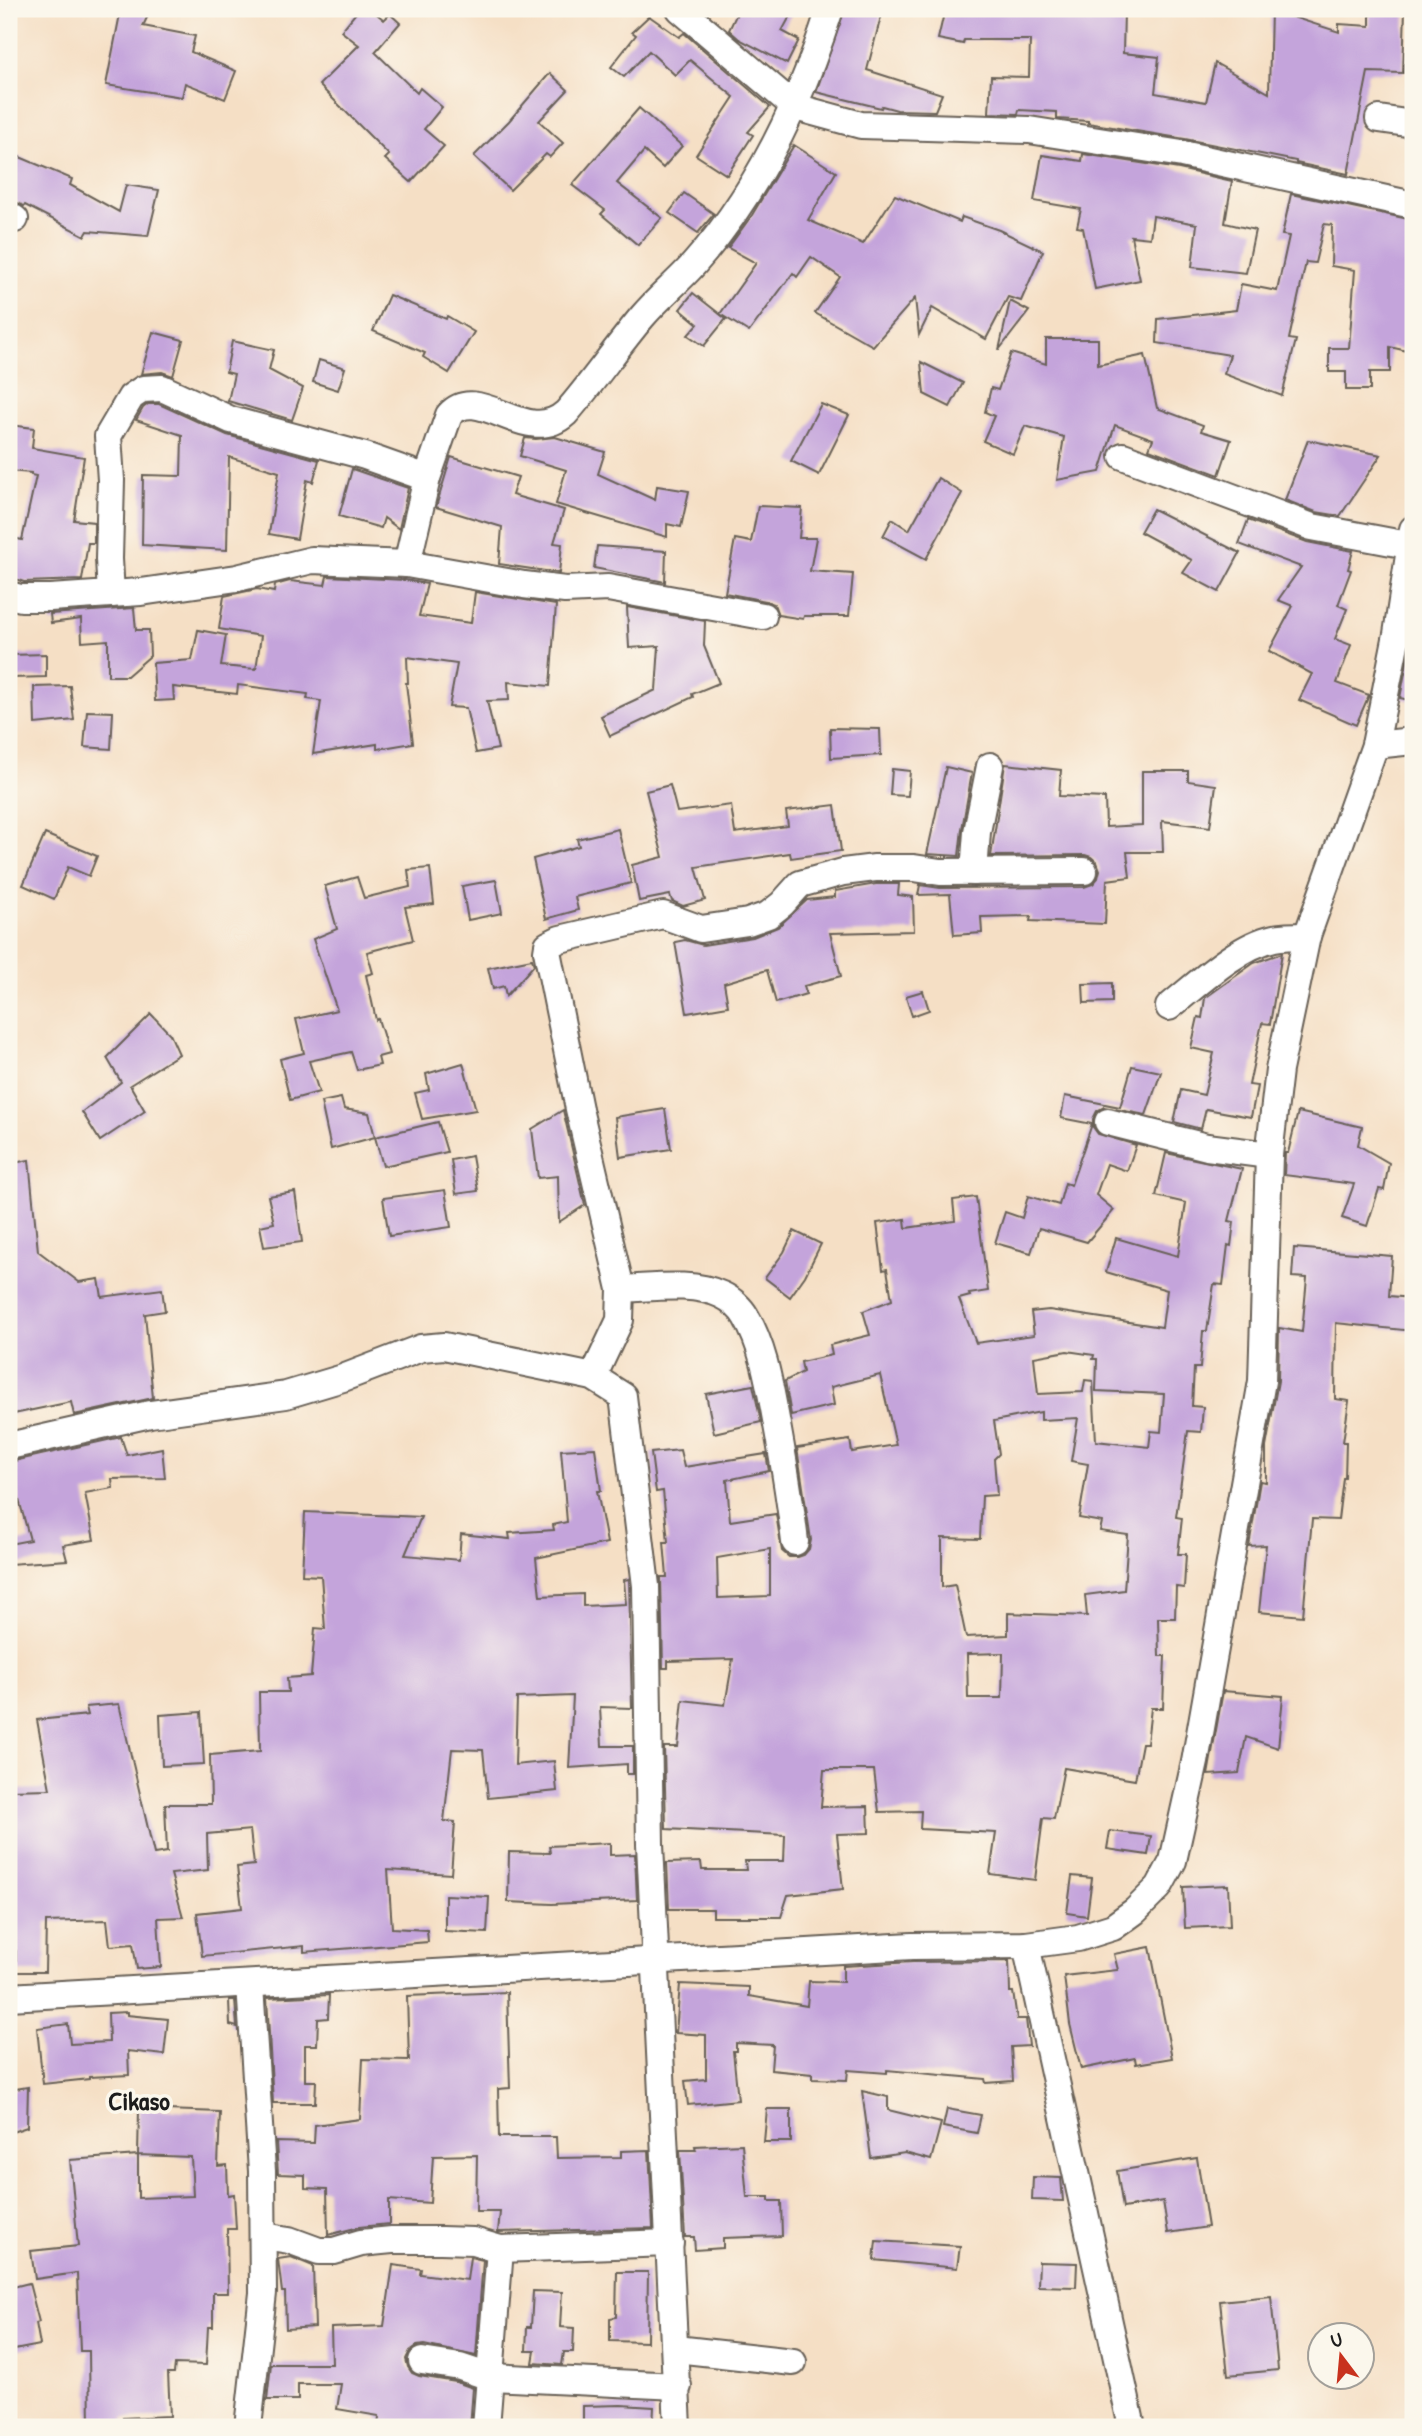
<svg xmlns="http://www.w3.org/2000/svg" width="1422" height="2436" viewBox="0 0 1422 2436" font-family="'Patrick Hand',sans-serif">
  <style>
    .building { fill: #c4a4db; fill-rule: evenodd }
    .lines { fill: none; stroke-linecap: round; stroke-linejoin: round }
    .minor-casing { stroke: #686057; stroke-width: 30 }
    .minor { stroke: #fff; stroke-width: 26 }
    .labels { text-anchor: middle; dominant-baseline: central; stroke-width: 7; stroke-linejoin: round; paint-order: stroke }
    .quarter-label { font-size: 26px; font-weight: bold; fill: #1c1c1c; stroke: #fbf7ec }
  </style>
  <rect width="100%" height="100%" fill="#fbf7ec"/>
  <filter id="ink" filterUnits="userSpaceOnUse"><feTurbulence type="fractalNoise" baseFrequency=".0143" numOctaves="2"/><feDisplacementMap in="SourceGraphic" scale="14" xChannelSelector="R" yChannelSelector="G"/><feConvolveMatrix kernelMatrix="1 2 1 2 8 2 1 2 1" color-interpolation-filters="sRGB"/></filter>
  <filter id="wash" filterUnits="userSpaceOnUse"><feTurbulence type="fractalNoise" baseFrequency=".00686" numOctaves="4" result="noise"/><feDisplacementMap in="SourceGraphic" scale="28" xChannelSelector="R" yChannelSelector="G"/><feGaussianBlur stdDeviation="1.57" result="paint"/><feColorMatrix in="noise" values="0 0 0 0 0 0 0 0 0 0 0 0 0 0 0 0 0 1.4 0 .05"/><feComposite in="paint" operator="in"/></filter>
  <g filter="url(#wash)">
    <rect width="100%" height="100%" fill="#f5dfc5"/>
    <g id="blocks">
      <!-- building -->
      <g class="building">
        <polygon points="121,9 151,9 143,26 195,36 191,52 236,71 225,99 185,83 182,97 106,85"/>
        <polygon points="359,9 371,9 384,20 390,14 400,23 375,52 417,93 420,88 442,107 424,129 444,146 411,182 385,159 389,155 319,85 359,45 341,31"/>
        <polygon points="739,9 794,9 782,31 799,40 787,64 739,39 729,30"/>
        <polygon points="845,9 883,9 867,70 942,94 935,111 897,110 882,106 881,108 816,92"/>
        <polygon points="945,9 1124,11 1123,53 1159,57 1155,93 1206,102 1215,63 1269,93 1271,10 1339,32 1339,24 1370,26 1370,9 1405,9 1403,73 1368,72 1348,174 1296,163 1296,161 1185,139 1088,123 1088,121 1057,119 1057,112 1019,110 1018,114 989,113 991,76 1029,77 1030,40 964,40 963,44 938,39"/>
        <polygon points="649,16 679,37 684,33 770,107 748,132 753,135 727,175 696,155 734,97 690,60 675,75 649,51 624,77 611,67 636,35 632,32"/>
        <polygon points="550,73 568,90 539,121 563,143 550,157 546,154 510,190 474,156 509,121"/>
        <polygon points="639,108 682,146 663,168 644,151 617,183 662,218 638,245 601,214 605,210 572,185"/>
        <polygon points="794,145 836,172 808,220 863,244 895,195 960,222 962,217 999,230 1043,251 1021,301 1008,297 986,339 932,308 919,335 915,298 873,346 815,313 840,277 811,257 797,277 793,273 749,332 720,314 756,263 728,248 752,215"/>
        <polygon points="1083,154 1179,169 1232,181 1225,223 1255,230 1246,273 1192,267 1197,224 1153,216 1150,238 1131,236 1140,280 1095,289 1083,228 1077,227 1081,209 1034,201 1042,155 1082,161"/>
        <polygon points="15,155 72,179 70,185 119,212 126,185 159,190 148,236 88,231 85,236 25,205 24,206 9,199 9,167"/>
        <polygon points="684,193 714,214 698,233 669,213"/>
        <polygon points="1291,194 1413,220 1413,275 1411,275 1407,351 1390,347 1390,372 1370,372 1370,390 1346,390 1346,372 1329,372 1329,348 1349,348 1355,270 1331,266 1332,225 1324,224 1315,263 1306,262 1289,339 1296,340 1282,396 1224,374 1230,355 1157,343 1158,319 1236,310 1241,284 1277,291 1289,236 1282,235"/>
        <polygon points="693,293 726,319 704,346 688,335 698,324 680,309"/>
        <polygon points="389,295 446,319 447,316 474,332 449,373 423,357 425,353 373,331"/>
        <polygon points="1010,301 1029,311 999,350"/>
        <polygon points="153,332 183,340 173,376 162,372 141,374"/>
        <polygon points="1046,339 1098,339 1098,365 1145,355 1157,408 1203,425 1201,431 1231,440 1219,475 1149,449 1153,439 1115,425 1100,472 1057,480 1064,437 1025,426 1013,454 983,441 994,416 985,412 991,388 998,390 1011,353 1046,364"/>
        <polygon points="232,341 274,350 269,370 303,388 292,420 228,401 234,374 226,372"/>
        <polygon points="319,360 345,368 338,390 313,382"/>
        <polygon points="921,362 963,383 950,407 924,394"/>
        <polygon points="148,404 159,404 227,435 319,460 313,482 307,480 297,539 269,534 279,472 229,457 227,550 142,545 143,475 181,476 182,435 136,420 143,408"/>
        <polygon points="821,404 849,415 819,475 791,461"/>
        <polygon points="9,425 34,428 32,448 84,457 74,520 94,522 94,543 88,543 82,580 24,582 9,577 9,537 22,540 36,476 31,475 31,473 9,471"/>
        <polygon points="555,437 605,452 598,474 655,500 657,486 689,491 681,527 667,524 667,537 556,504 566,470 520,456 525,438 536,439"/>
        <polygon points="1308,440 1381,455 1340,516 1316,512 1285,500"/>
        <polygon points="451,457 518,477 512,495 564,510 554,543 562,544 559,573 499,564 502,527 436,507"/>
        <polygon points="352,469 408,488 399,529 384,518 381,528 339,516"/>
        <polygon points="938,478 962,493 926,559 883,536 892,519 909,530"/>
        <polygon points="758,506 802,508 799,538 816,538 810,571 853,574 849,616 804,616 803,619 778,615 774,604 766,601 725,593 735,539 751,542"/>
        <polygon points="1153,509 1240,553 1219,592 1183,573 1192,560 1140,532"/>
        <polygon points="1248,520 1307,542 1353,551 1348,569 1351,570 1338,605 1347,609 1335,639 1351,645 1337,683 1369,695 1356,725 1299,700 1312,674 1269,651 1293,606 1278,600 1301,567 1239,544"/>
        <polygon points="597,546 666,551 665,582 594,568"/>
        <polygon points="327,576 405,580 427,584 419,616 471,623 475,592 556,605 550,686 508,682 509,700 487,701 498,749 476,753 466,708 449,707 457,664 407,657 408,683 406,683 413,743 377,749 377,744 313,754 321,701 307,699 308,694 238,685 237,694 173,687 174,700 155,701 153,663 192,660 198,630 226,635 221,666 256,669 261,636 219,629 224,596 257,589 274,592 275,585 290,581 325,585"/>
        <polygon points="627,607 705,621 704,646 719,683 692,694 693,697 610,736 601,716 656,690 659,646 629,648"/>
        <polygon points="134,608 136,630 149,630 150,656 127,676 108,676 108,640 82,642 81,619 51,623 50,614"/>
        <polygon points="1413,632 1413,701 1400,698"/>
        <polygon points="46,654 46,677 11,678 10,655"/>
        <polygon points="70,686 74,720 35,724 34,687"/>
        <polygon points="87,711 113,712 111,749 84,747"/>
        <polygon points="830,728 880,729 881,755 831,758"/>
        <polygon points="1005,764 1061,770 1059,796 1105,798 1106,827 1142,825 1142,771 1188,771 1188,781 1216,785 1210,827 1162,821 1163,852 1127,852 1130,877 1107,880 1105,924 1030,921 1031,916 981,917 982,933 954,935 950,894 918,895 920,885 940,888 1084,887 1093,884 1098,878 1100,870 1097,862 1091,857 1085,855 991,856"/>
        <polygon points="946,767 972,773 962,829 959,856 927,854"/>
        <polygon points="892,769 910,771 908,796 890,795"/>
        <polygon points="670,785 677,812 731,805 735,833 788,826 786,811 835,805 841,851 791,858 790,853 696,867 705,900 683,906 672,901 670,895 639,901 632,865 663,857 646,791"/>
        <polygon points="618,829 631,883 575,897 578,910 546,919 533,859 579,846 577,839"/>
        <polygon points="45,834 97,856 89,876 68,867 54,899 23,885"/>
        <polygon points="430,868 434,904 405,907 413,940 367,952 373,973 366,975 376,1020 378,1019 389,1054 378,1057 380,1065 357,1070 351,1052 309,1061 319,1092 290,1100 280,1059 304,1053 296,1019 337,1010 313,939 337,929 325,886 357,877 364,898 410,887 408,870"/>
        <polygon points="496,880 502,913 468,920 462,886"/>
        <polygon points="876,884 899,884 898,895 913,897 914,931 830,933 841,976 804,986 806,994 776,1003 767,970 724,983 728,1006 687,1013 675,942 685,940 703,945 753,937 778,927 807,900 835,897 835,891"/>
        <polygon points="1282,953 1270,1024 1262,1023 1249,1085 1257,1086 1251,1117 1206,1109 1201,1129 1174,1122 1181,1090 1204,1095 1214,1053 1191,1048 1198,1017 1202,1018 1205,998 1254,963"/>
        <polygon points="532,959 534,965 506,996 504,986 493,989 488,968"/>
        <polygon points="1112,983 1112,1002 1084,1003 1083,984"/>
        <polygon points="923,991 929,1010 912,1016 906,996"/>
        <polygon points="151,1014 170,1034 179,1054 130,1085 145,1111 100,1141 82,1112 121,1082 107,1058"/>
        <polygon points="463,1063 476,1110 422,1119 415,1093 429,1090 426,1074"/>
        <polygon points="1132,1066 1161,1072 1146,1115 1104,1107 1097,1111 1093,1119 1093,1127 1098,1134 1136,1145 1127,1171 1107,1164 1096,1195 1114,1210 1087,1242 1039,1228 1031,1253 995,1243 1005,1212 1022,1218 1028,1196 1059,1205 1065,1183 1071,1185 1092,1124 1061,1118 1065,1096 1120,1107"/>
        <polygon points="341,1098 344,1109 369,1113 375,1137 331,1149 321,1102"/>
        <polygon points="665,1109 671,1149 620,1157 615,1117"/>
        <polygon points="563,1110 585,1205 559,1222 558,1176 538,1178 532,1129"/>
        <polygon points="1298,1112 1362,1127 1358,1145 1389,1163 1384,1190 1379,1189 1367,1226 1342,1218 1354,1184 1284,1175 1285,1153 1288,1153"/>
        <polygon points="438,1122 447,1152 383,1166 375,1137"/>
        <path d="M1166,1153L1242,1169L1229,1221L1234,1222L1231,1246L1228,1245L1223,1285L1214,1284L1207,1331H1203L1200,1368H1194L1192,1406L1203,1407L1201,1432L1188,1431L1176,1517L1182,1518L1178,1554H1186L1184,1588L1176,1587L1175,1618H1158L1159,1656H1165L1163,1708H1151L1147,1743H1142L1135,1780L1064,1768L1054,1819L1043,1818L1035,1880L990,1874L996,1833L920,1829L921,1811L879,1812L874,1770H824L821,1807L868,1806L869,1833L837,1834L843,1889L788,1895L781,1917H713V1909H669L667,1863L701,1862L702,1870H746L745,1861H784L785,1835L666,1829L664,1747H678L683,1700L725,1705L733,1659L668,1661V1668H663L661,1577H667L664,1542H668L663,1491L656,1492L651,1453L680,1450L684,1467L766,1454L769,1471L727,1480L730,1521L776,1514L782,1551L789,1557H798L804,1555L809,1549L811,1540L797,1448L850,1440L852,1452L896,1445L880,1375L831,1387L834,1405L791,1415L785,1381L803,1372L801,1362L832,1355L830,1345L870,1335L863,1311L892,1300L887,1269L883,1270L877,1223L905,1219L906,1228L955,1221L953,1200L976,1197L988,1291L969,1294L970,1296L959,1299L976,1343L1034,1335L1031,1312L1049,1310L1162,1327L1167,1290L1106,1272L1116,1238L1178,1256L1186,1203L1156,1196ZM1067,1351L1094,1355L1093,1359H1097L1096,1391L1164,1394L1161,1432L1151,1431L1149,1447L1096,1441L1093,1381L1085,1380L1083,1392L1038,1394L1034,1357ZM1041,1412V1420L1078,1418L1071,1461L1088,1464L1079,1518L1102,1522L1100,1531L1128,1535L1124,1590L1085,1595L1087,1616L1008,1613V1635L966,1637L955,1585L942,1587V1538L980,1539L982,1496L997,1495L994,1459L999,1454L994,1421ZM770,1549V1596L718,1598L717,1558ZM1003,1653L1002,1698H968L967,1654Z"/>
        <polygon points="472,1156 478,1191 456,1194 451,1160"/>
        <polygon points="29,1160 38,1251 79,1282 99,1279 102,1297 162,1289 165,1311 145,1314 153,1398 74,1415 71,1402 9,1415 9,1164"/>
        <polygon points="445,1190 451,1227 389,1236 383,1198"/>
        <polygon points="295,1192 302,1242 264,1247 260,1226 274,1223 268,1196"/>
        <polygon points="794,1231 821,1244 805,1276 790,1297 765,1278 784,1252"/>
        <polygon points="1294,1248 1392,1256 1389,1296 1413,1298 1413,1331 1336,1323 1335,1399 1349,1401 1343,1442 1346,1442 1345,1478 1343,1478 1338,1520 1312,1519 1303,1616 1259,1612 1266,1545 1249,1546 1260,1481 1266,1482 1266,1447 1278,1381 1279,1328 1302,1332 1307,1278 1292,1277"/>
        <polygon points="753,1385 761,1422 714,1433 706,1394"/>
        <polygon points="121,1437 127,1455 162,1448 165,1478 112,1479 113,1488 85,1493 94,1540 63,1545 67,1560 9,1564 9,1544 30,1540 18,1496 14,1461"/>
        <polygon points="595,1448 601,1491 597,1491 607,1543 536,1558 540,1596 583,1594 583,1606 626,1604 624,1580 629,1579 632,1708 600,1707 602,1746 633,1746 633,1774 627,1774 627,1764 569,1768 573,1696 517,1698 515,1765 554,1761 557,1791 488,1798 483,1750 452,1749 444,1821 455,1822 451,1874 388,1870 392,1928 427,1930 428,1942 304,1952 304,1946 202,1956 197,1913 242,1908 237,1867 254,1865 250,1830 207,1834 208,1870 171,1874 183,1917 158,1918 161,1967 137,1969 133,1944 110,1946 107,1920 46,1922 45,1972 16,1972 16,1951 9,1951 9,1790 50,1789 37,1720 88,1715 86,1707 119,1704 154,1854 167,1852 165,1804 211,1804 210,1755 260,1751 259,1692 288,1692 287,1678 311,1676 315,1628 325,1629 321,1576 302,1575 305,1512 421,1517 405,1555 459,1560 461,1534 510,1539 509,1533 554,1530 553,1525 567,1522 561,1450"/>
        <polygon points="1223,1691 1283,1696 1278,1748 1246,1737 1239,1773 1208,1775"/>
        <polygon points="201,1712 204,1764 162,1766 160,1715"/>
        <polygon points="1110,1831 1151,1836 1148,1855 1107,1849"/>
        <polygon points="610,1843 610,1855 635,1854 637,1900 552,1904 508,1902 509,1852 550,1853 549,1846"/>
        <polygon points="1072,1876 1092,1878 1087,1916 1067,1913"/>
        <polygon points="1228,1885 1230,1926 1185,1928 1183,1887"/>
        <polygon points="445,1895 489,1897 487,1933 445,1931"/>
        <polygon points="1150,1947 1172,2058 1136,2064 1135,2058 1081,2069 1070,2024 1064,1976 1118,1970 1114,1954"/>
        <polygon points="1009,1961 1010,1992 1013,1992 1017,2019 1026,2019 1029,2046 1011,2047 1013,2081 986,2083 985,2079 887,2070 887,2073 848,2070 847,2080 812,2079 812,2074 771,2070 773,2045 736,2043 736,2051 733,2051 738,2100 688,2105 685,2081 706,2079 706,2035 676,2033 680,1984 749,1987 749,1996 807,2006 809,1981 843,1982 843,1966 913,1962"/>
        <polygon points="507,1992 510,2088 498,2089 499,2137 556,2137 557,2158 621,2157 621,2151 649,2150 653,2228 498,2232 500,2212 476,2212 477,2155 433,2156 430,2203 389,2200 389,2224 359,2227 328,2235 327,2189 305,2188 305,2175 278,2174 276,2142 314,2143 315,2125 360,2119 363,2059 409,2060 407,1996"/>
        <polygon points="329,1995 328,2018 318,2019 317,2045 305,2045 305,2081 316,2081 315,2103 273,2103 267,1998"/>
        <polygon points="229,2000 235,2000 237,2027 230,2025"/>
        <polygon points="127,2012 127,2015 168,2019 164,2055 128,2051 129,2075 89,2077 89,2079 43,2084 37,2028 68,2024 70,2044 109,2042 108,2013"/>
        <polygon points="28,2087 27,2127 9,2133 9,2090"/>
        <polygon points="862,2091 888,2097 888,2110 941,2123 931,2160 905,2153 871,2158"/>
        <path d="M139,2109L220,2112L218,2166L227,2165L228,2195L234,2194L236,2229H227L228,2293H213V2327H208L206,2365L175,2364L174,2373H168L170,2416L123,2418L124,2427H90L89,2351H80L77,2273L35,2279L31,2251L78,2246L70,2160L138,2155ZM138,2155L191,2157L193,2196L138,2198Z"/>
        <polygon points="767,2109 791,2109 791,2142 764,2142"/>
        <polygon points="947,2109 981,2115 977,2133 943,2127"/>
        <polygon points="742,2144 747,2197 769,2197 769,2201 781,2201 782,2236 723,2238 723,2248 695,2250 694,2237 685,2237 680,2150 696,2150 695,2146"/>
        <polygon points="1197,2158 1208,2227 1168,2233 1163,2201 1123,2208 1117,2171"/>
        <polygon points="1033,2177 1061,2178 1063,2201 1032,2200"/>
        <polygon points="876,2241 960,2246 957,2268 874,2260"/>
        <polygon points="291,2257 313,2266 315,2327 286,2329 285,2292 282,2292 278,2259"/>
        <polygon points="470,2257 483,2260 476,2356 424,2345 417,2346 410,2351 406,2359 408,2367 412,2373 419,2376 456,2382 473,2388 470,2427 378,2427 379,2416 337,2409 341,2384 298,2384 298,2400 267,2400 271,2364 332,2364 331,2328 384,2326 393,2265 421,2269 420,2274 467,2280"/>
        <polygon points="1039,2262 1077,2263 1076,2287 1038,2286"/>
        <polygon points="617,2272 648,2272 647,2342 610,2341 610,2318 616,2317"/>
        <polygon points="29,2283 39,2322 36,2323 40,2345 9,2351 9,2288"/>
        <polygon points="533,2291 562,2292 560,2327 574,2328 573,2352 564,2352 562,2365 533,2363 535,2351 526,2351 527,2327 531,2327"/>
        <polygon points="1271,2296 1278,2370 1228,2375 1220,2301"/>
        <polygon points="621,2405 654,2407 653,2427 583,2427 583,2406"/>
      </g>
    </g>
  </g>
  <g filter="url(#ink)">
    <use href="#blocks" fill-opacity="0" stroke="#686057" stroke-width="2"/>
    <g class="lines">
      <!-- minor casing -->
      <g class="minor-casing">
        <g id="minor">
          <polyline points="680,9 795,107 861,125 1029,130 1182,154 1413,205"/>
          <polyline points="1379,119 1413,124"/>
          <polyline points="9,215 15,219"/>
          <polyline points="1123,456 1312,527 1413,546"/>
          <path d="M407,564L427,478L449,415C479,381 526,449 566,413C593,382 616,348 642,317C658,298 677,283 694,264C759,191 801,101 830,9"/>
          <polyline points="111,594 109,559 111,480 108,436 131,397 143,389 162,388 231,420 365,456 427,478"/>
          <polyline points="9,595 21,598 50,598 141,592 237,578 312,560 407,564 524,585 565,590 608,588 763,616"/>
          <polyline points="1375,745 1413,741"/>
          <polyline points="974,872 977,832 990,766"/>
          <path d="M1169,1007C1198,984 1237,946 1274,938C1284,936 1296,936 1307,936"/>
          <polyline points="1108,1122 1207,1147 1269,1155"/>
          <path d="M621,1289C652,1288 692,1281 722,1295C731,1299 741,1308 746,1317C763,1346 769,1382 775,1414C783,1457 790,1499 795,1542"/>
          <polyline points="593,1377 620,1320 621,1289 579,1109 547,951 548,945 560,939 663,915 701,929 748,922 768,915 782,904 800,884 843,872 875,868 914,868 940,872 1084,871"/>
          <polyline points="9,1446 150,1414 286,1395 343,1378 421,1348 444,1346 593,1377 623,1396 646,1586 650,1844 678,2427"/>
          <polyline points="1026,1945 1132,2427"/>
          <polyline points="9,1997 912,1946 1026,1945 1078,1938 1113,1927 1135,1911 1159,1887 1173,1861 1195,1762 1262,1381 1269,1155 1279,1070 1307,936 1375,745 1397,634 1413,529"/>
          <polyline points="263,2236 289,2240 319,2251 334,2251 361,2243 392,2240 441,2240 473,2241 500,2249 670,2243"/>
          <polyline points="676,2349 793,2362"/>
          <polyline points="422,2361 460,2367 490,2377 678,2386"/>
          <polyline points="248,2427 263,2293 262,2171 250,1985"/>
          <polyline points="486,2427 500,2249"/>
        </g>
      </g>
      <!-- minor -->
      <use href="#minor" class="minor"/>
    </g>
  </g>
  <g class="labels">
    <!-- quarter labels -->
    <g class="quarter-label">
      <text x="139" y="2100">Cikaso</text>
    </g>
  </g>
  <!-- margin -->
  <rect width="1422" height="2436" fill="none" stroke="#fbf7ec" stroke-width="35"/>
  <!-- north arrow -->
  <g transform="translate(1341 2356) rotate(344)"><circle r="33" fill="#fbf7ec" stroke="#a29f99" stroke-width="2"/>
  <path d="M0-5L12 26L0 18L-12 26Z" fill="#c8321e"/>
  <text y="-10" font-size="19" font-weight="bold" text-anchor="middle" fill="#1c1c1c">U</text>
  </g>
</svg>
